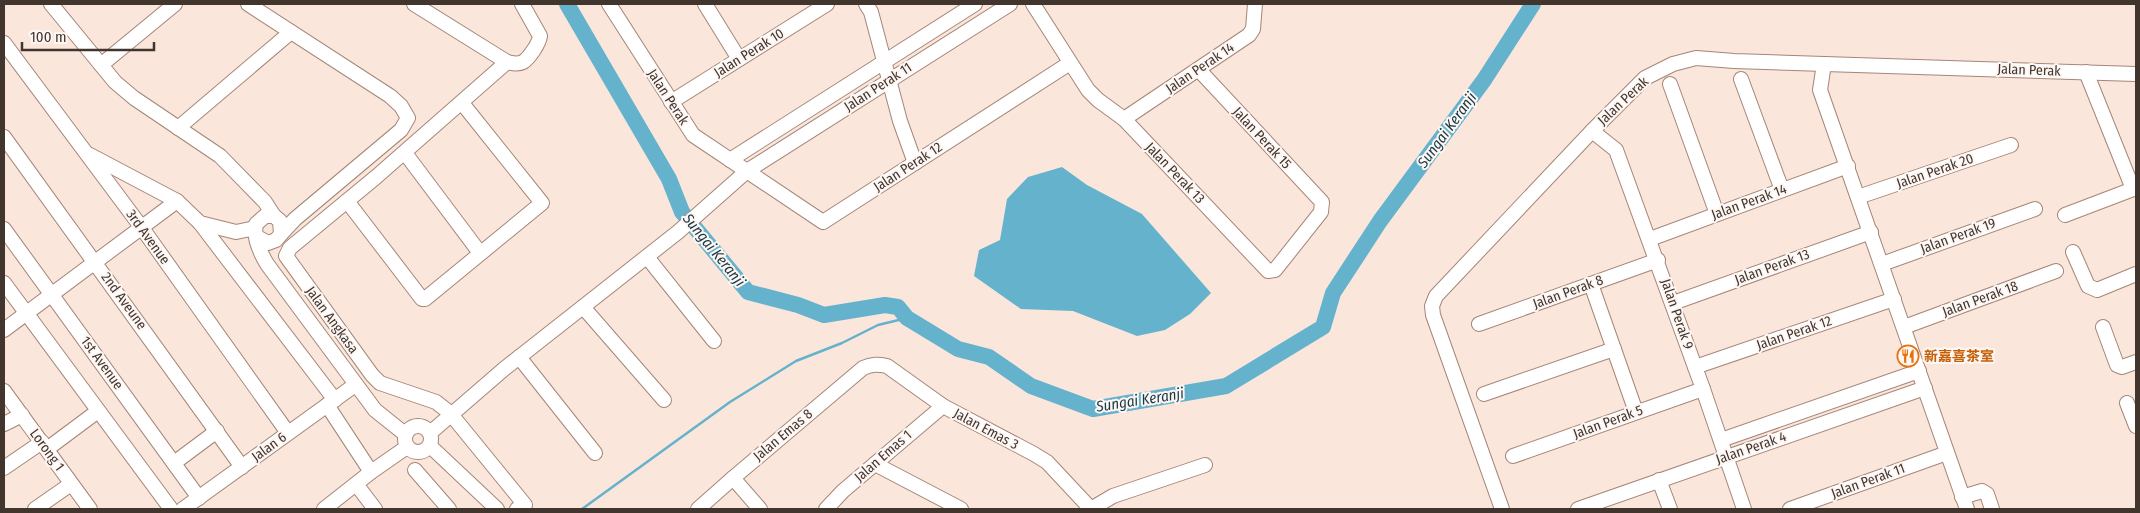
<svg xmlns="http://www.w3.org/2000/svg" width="2140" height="513" viewBox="0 0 2140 513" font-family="'Fira Sans Condensed','Noto Sans SC',sans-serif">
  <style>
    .water { fill: #65b2cc }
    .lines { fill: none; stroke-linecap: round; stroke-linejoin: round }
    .stream { stroke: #65b2cc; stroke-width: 2.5 }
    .river { stroke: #65b2cc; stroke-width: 16 }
    .minor-casing { stroke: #a58677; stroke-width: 16 }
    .minor { stroke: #fff; stroke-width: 14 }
    .labels { text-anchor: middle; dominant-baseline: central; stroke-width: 4; stroke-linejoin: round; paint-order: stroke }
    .street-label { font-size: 14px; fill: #42352e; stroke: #fdf6f3 }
    .food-label { font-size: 14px; font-weight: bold; fill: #c56008; stroke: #fdf6f3; text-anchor: start }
    .water-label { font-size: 15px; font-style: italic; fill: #153945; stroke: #fdf6f3 }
  </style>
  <rect width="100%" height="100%" fill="#fbe6dc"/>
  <!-- water -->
  <polygon class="water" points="1062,167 1087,185 1142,214 1211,293 1190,314 1165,330 1137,336 1073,311 1021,309 974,276 979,250 1000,240 1007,199 1028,177"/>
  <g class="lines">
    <!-- stream -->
    <polyline class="stream" points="582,509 730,402 796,361 842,343 878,325 907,318"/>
    <!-- river -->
    <polyline class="river" points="567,4 669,179 682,212 748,292 798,305 824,315 885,305 898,307 907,318 958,349 989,357 1031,386 1093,409 1226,386 1323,327 1333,293 1380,221 1484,80 1533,4"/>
    <!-- minor casing -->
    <g class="minor-casing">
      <g id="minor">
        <polyline points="51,4 115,82 134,98 220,156 265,202 274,216"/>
        <polyline points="248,4 390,96 401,106 408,118 401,130 295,219 281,234"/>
        <path d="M414,4L507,62C512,63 517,65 523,62C529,58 539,44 540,36L522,4"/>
        <polyline points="609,4 693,135 823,222 1070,63"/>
        <polyline points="705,4 739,59"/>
        <polyline points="866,4 871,12 900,121 915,163"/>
        <polyline points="1033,4 1088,90 1098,100 1124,119 1268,271 1275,270 1321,212 1322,202 1199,70"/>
        <polyline points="4,43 142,228 288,433"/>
        <polyline points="507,62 376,177 290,248 286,256 372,375 380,383 436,402 450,413 525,505 517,509"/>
        <polyline points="1824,64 1820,90 1967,509"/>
        <polyline points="101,65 175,4"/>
        <polyline points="2086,72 2133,189"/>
        <polyline points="1741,79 1782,190"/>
        <polyline points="1670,84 1717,214"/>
        <polyline points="671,102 827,4"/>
        <polyline points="1124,119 1249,35 1253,29 1255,4"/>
        <polyline points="178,128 291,32"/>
        <polyline points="1592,131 1616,150 1703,389 1744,509"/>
        <polyline points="4,137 242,467"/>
        <polyline points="405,153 480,253"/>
        <polyline points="90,155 177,201 200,223 236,232 255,228"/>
        <polyline points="730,160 975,4"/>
        <polyline points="1858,197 2011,145"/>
        <polyline points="347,201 422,299 425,299 542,203 462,103"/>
        <polyline points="2065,215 2136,188"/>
        <polyline points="200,223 335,400"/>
        <polyline points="4,229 199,498"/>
        <path d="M257,237L268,243L276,240L281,234L280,221L274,216H265L256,224C253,237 261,254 267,264L375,410L405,434"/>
        <polyline points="1650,239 1848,166"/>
        <polyline points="2073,252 2088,286 2097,290 2136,274"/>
        <polyline points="647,257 714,341"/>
        <polyline points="1882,264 2035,209"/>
        <polyline points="4,283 171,509"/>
        <polyline points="1591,284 1636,412"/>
        <polyline points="1673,303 1871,232"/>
        <polyline points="583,307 664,400"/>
        <polyline points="1479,324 1658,260"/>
        <polyline points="1904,327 2056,271"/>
        <polyline points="2103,327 2117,365 2122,367 2136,362"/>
        <polyline points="4,330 177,201"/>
        <polyline points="519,357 595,453"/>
        <polyline points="1695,367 1894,299"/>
        <polyline points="4,391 90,509"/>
        <polyline points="1484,394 1614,349"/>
        <polyline points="2127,403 2136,426"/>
        <polyline points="327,405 371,472"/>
        <polyline points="4,424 22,415"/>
        <circle cx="418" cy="439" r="13"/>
        <polyline points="430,433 504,369 678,232 747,171 1010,4"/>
        <polyline points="1721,440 1919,371"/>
        <polyline points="430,446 497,509"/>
        <polyline points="47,449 98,411"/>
        <polyline points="1513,456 1703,389"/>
        <polyline points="174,463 217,431"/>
        <polyline points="875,464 961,509"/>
        <polyline points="4,468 42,442"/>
        <polyline points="415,470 449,509"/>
        <polyline points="733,478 760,509"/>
        <polyline points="1659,480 1670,509"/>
        <polyline points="356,484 375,509"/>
        <polyline points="1962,497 1982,491 1987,494 1992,509"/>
        <polyline points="35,509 71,484"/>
        <polyline points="183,509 355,385"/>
        <polyline points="324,509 371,472 407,447"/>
        <path d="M698,509L733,478L863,368C872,364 878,364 887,366L943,406L1034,454L1047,462L1091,509"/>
        <polyline points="826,509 843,491 943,406"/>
        <polyline points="1091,509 1113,496 1205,465"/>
        <polyline points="1502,509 1433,315 1432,306 1436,296 1592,131 1645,78 1673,64 1696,58 1734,61 2136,74"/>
        <polyline points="1578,509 1925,388"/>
        <polyline points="1790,509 1947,453"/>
      </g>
    </g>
    <!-- minor -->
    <use href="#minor" class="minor"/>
  </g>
  <!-- icons -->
  <defs>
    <g id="restaurant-ring" transform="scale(1.125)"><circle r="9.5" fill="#fdf6f3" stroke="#e8710a" stroke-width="1.5"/><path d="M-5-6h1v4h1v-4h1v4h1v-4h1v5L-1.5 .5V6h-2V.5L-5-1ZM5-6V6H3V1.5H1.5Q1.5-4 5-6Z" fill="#e8710a"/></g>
  </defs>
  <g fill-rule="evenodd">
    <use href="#restaurant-ring" x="1908" y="356"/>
  </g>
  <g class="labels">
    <!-- street labels -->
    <g class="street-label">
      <text transform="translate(749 53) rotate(-32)">Jalan Perak 10</text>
      <text transform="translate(1200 68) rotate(-34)">Jalan Perak 14</text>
      <text transform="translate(2029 70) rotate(2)">Jalan Perak</text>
      <text transform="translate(878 87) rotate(-33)">Jalan Perak 11</text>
      <text transform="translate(668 97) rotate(57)">Jalan Perak</text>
      <text transform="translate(1623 101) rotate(-43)">Jalan Perak</text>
      <text transform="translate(1262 138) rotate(47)">Jalan Perak 15</text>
      <text transform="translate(908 167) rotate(-33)">Jalan Perak 12</text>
      <text transform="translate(1935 171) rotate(-19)">Jalan Perak 20</text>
      <text transform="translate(1175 173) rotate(46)">Jalan Perak 13</text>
      <text transform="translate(1749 202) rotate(-20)">Jalan Perak 14</text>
      <text transform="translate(1958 236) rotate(-20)">Jalan Perak 19</text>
      <text transform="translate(148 237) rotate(54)">3rd Avenue</text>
      <text transform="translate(1772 267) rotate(-20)">Jalan Perak 13</text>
      <text transform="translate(1568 292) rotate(-20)">Jalan Perak 8</text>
      <text transform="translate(1980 299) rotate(-20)">Jalan Perak 18</text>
      <text transform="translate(124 301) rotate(54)">2nd Aveune</text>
      <text transform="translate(1677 314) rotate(71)">Jalan Perak 9</text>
      <text transform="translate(332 320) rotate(54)">Jalan Angkasa</text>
      <text transform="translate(1794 333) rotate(-19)">Jalan Perak 12</text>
      <text transform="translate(102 363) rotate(54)">1st Avenue</text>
      <text transform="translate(1608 422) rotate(-20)">Jalan Perak 5</text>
      <text transform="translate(986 429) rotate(28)">Jalan Emas 3</text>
      <text transform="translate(783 435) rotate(-40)">Jalan Emas 8</text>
      <text transform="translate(269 447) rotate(-36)">Jalan 6</text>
      <text transform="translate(1751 448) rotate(-19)">Jalan Perak 4</text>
      <text transform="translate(47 450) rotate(54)">Lorong 1</text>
      <text transform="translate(883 456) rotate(-41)">Jalan Emas 1</text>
      <text transform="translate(1868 481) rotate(-20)">Jalan Perak 11</text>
    </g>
    <!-- food labels -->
    <g class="food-label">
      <text x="1924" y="356">新嘉喜茶室</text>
    </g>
    <!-- water labels -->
    <g class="water-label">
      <text transform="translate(1447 130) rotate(-54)">Sungai Keranji</text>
      <text transform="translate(714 250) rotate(51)">Sungai Keranji</text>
      <text transform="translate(1140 400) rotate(-9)">Sungai Keranji</text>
    </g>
  </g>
  <!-- border -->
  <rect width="2140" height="513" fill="none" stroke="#42352e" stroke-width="10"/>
  <!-- scale -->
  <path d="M22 42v8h132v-8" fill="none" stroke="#42352e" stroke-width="2.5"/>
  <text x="30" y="42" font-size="15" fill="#42352e" stroke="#fdf6f3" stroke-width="4" paint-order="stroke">100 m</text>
</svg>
